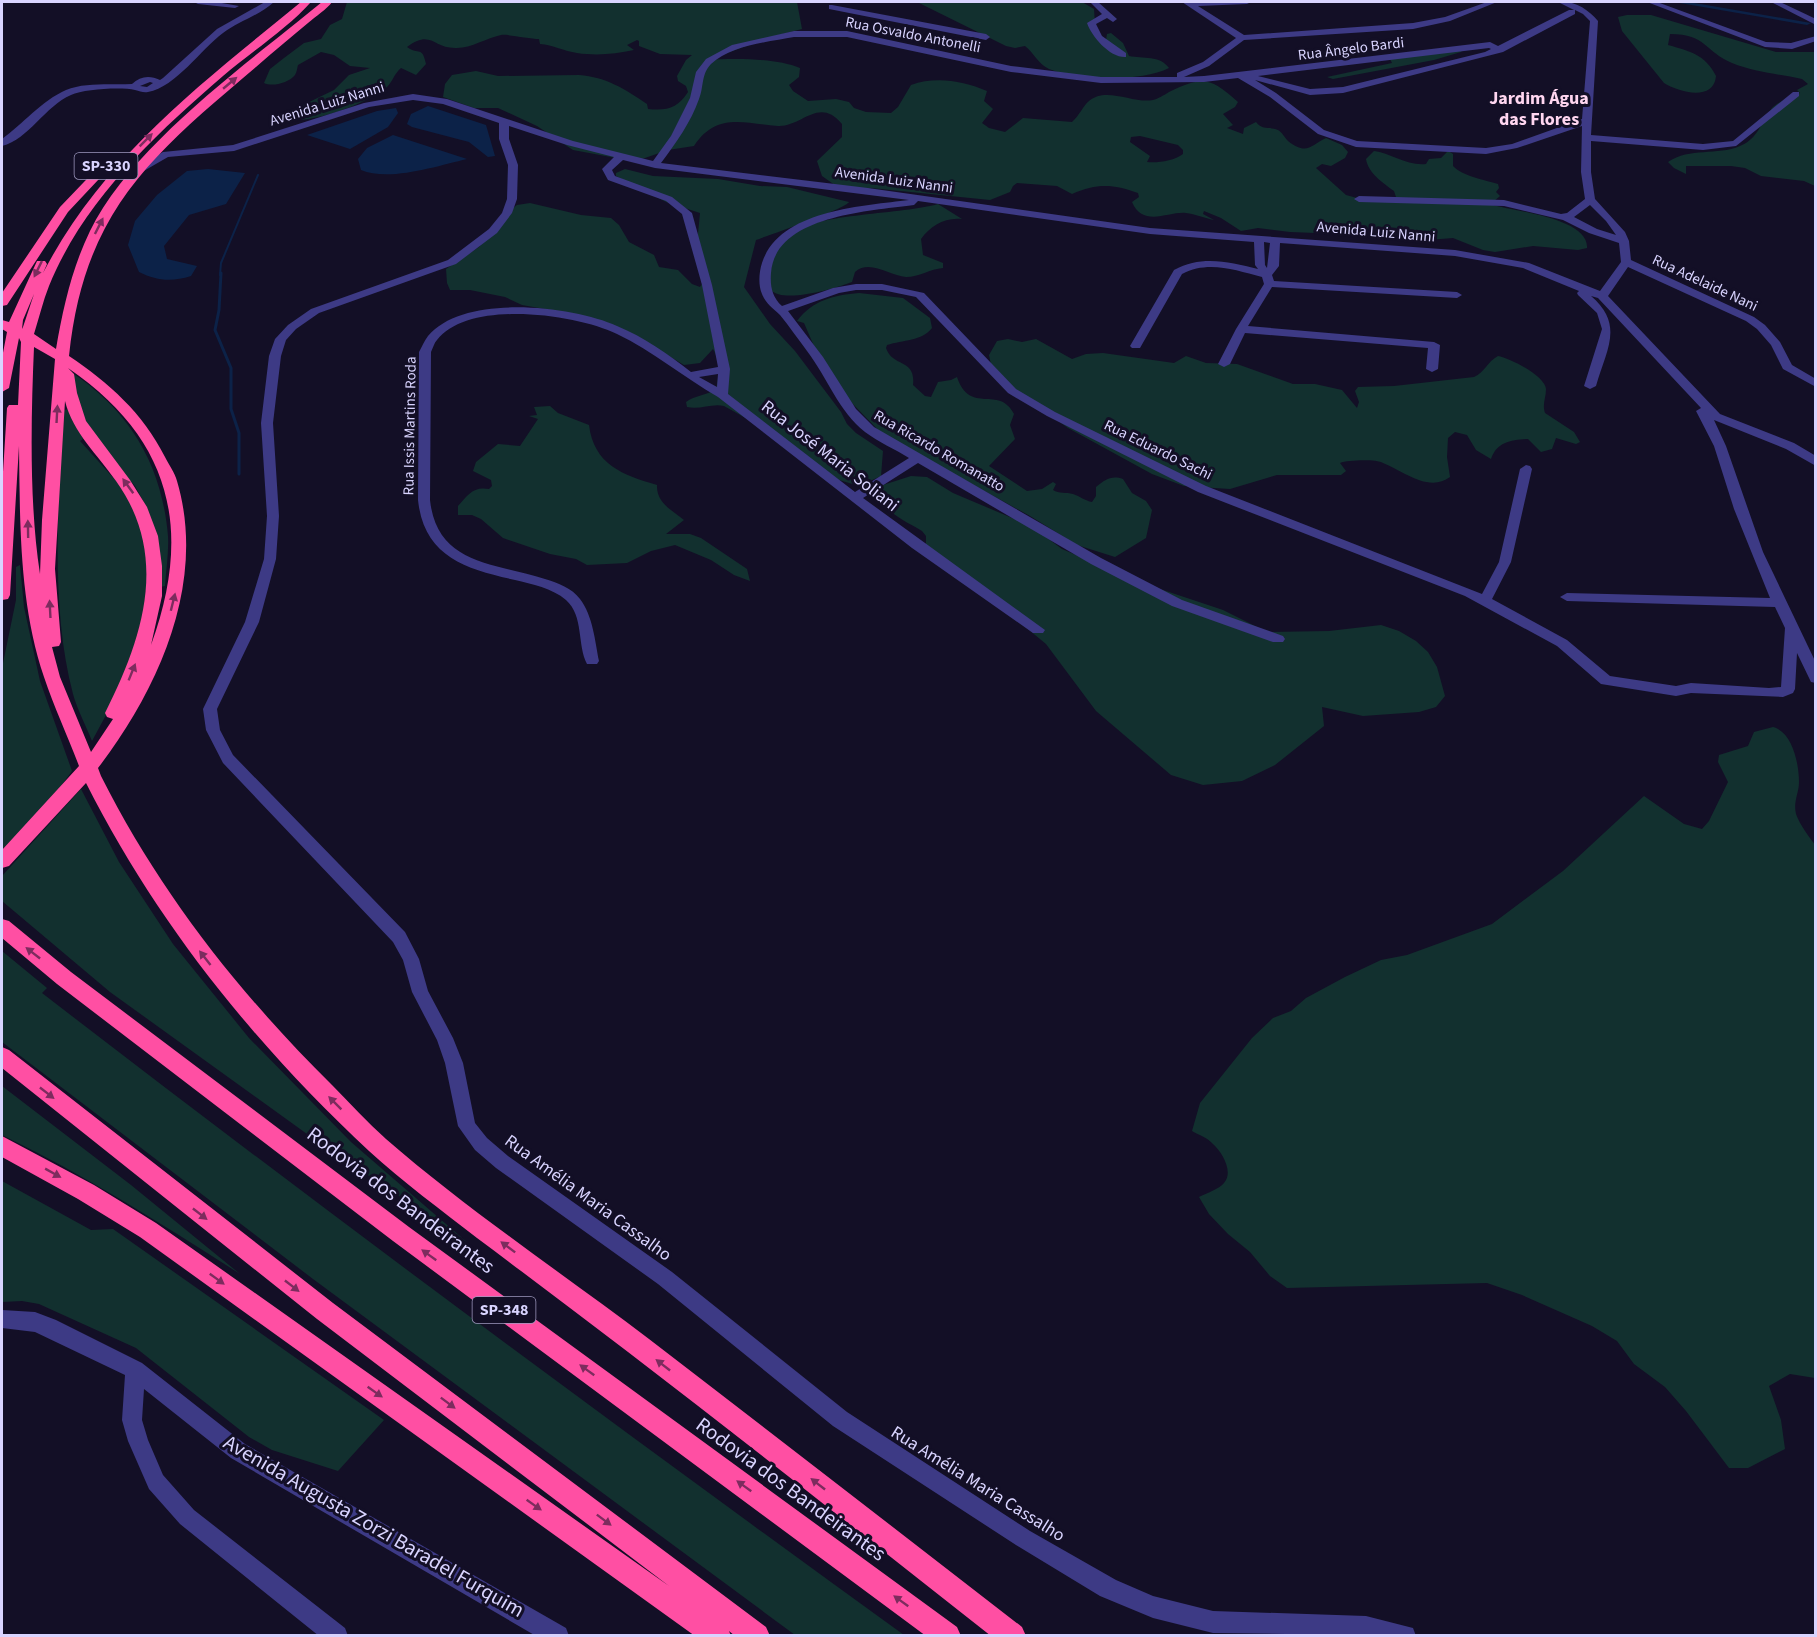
<svg xmlns="http://www.w3.org/2000/svg" width="1817" height="1637" viewBox="0 0 1817 1637" font-family="'Source Sans 3',sans-serif">
  <style>
    .green { fill: #12302f; fill-rule: evenodd }
    .water { fill: #0c2248 }
    .lines { fill: none; stroke-linecap: round; stroke-linejoin: round }
    .stream-far1 { stroke: #0c2248; stroke-width: 2 }
    .stream { stroke: #0c2248; stroke-width: 3 }
    .canal { fill: #0c2248; fill-rule: evenodd }
    .minor { fill: #3d3a85; fill-rule: evenodd }
    .highway { fill: #ff4fa3; fill-rule: evenodd }
    .oneway { fill: #7d2c5e }
    .labels { text-anchor: middle; dominant-baseline: central; stroke-width: 6; stroke-linejoin: round; paint-order: stroke }
    .far-street-label { font-size: 15px; fill: #d9d4ff; stroke: #130f26 }
    .shield { fill: #130f26; stroke: #9e99be; stroke-width: 1.5 }
    .shield-label { font-size: 16px; font-weight: bold; fill: #d9d4ff }
    .far-quarter-label { font-size: 18px; font-weight: bold; fill: #ffd6f0; stroke: #130f26 }
    .street-label { font-size: 18px; fill: #d9d4ff; stroke: #130f26 }
    .near-street-label { font-size: 21px; fill: #d9d4ff; stroke: #130f26 }
  </style>
  <rect width="100%" height="100%" fill="#130f26"/>
  <!-- green -->
  <g class="green">
    <path d="M347,2H797L802,29L771,37L708,60C734,58 776,58 800,68L799,77L789,85L793,91L808,101L836,99L849,102L854,108L866,112L891,113L898,107L911,85C936,76 963,81 987,91L984,101L993,109L982,123L989,128L1005,132L1023,118L1072,122C1079,116 1083,106 1089,101C1106,86 1134,104 1153,100C1158,99 1164,95 1169,92C1203,76 1210,77 1238,102L1235,107L1223,114L1233,125L1227,128L1243,134L1244,128L1256,122C1263,131 1270,126 1278,130C1282,132 1285,138 1288,141C1307,156 1311,145 1326,138L1342,145L1348,152L1345,158L1331,166L1322,164L1316,168L1346,195L1357,198L1396,197L1394,191C1383,183 1368,173 1366,159L1374,151C1390,153 1407,166 1426,164L1429,159L1441,158L1447,152H1450L1453,154V166C1462,176 1485,180 1498,184L1499,188L1496,192L1500,196L1492,203L1493,205C1513,211 1589,218 1587,248L1578,250L1533,246L1495,252L1483,250L1453,238L1416,241L1368,235L1290,232L1258,228L1241,231L1221,218L1204,211L1203,214L1214,220C1205,218 1195,214 1186,213C1169,211 1143,228 1132,202L1139,197L1138,193C1113,184 1097,183 1072,194L1057,186L1017,183L1013,186L1010,192L990,200L871,188H839L822,176L817,161L842,137V124C819,96 802,127 778,126C745,124 717,111 694,146L668,150L642,159L627,160L573,150L537,126L498,108H474L443,97L445,84L452,75L476,71L498,76L579,75C606,77 625,89 647,104L648,109C667,111 678,108 688,92L686,86L678,81L677,76L686,60L692,55L660,54L639,46V41L637,40L627,45L634,50C615,54 597,56 577,53C564,51 553,45 540,44L539,39C530,39 507,34 501,35C486,38 470,49 455,48C433,48 431,29 407,47C419,56 422,45 426,64L416,75L401,68C394,74 393,81 387,87C368,103 319,121 294,120L293,118L303,105L334,90L349,75L370,68L350,66L334,55L321,52L298,65C297,68 297,72 295,75C289,83 272,87 264,83L270,69L284,58L304,43L321,39L330,25L342,19ZM1140,136L1178,145L1183,150V154C1174,161 1158,163 1147,162L1150,156L1130,142L1131,137Z"/>
    <path d="M917,2H1082L1094,9C1095,21 1094,34 1106,40L1107,34L1111,33L1123,43L1129,56C1143,59 1160,55 1169,68C1142,82 1077,81 1049,69C1038,64 1034,53 1025,46L1015,48L1006,46Z"/>
    <path d="M1627,15H1651L1776,52H1815V186L1804,181L1761,176L1745,168L1731,166H1686V174L1674,168L1668,162C1690,147 1717,156 1740,146C1758,139 1761,122 1772,108C1778,101 1792,98 1800,93L1797,90L1808,84L1802,79C1779,74 1754,72 1732,63C1705,52 1707,34 1670,34L1668,45C1689,51 1705,54 1716,76C1714,102 1678,92 1664,83L1622,31L1618,17Z"/>
    <polygon points="1463,49 1461,52 1434,60 1333,79 1327,77 1392,63 1390,59"/>
    <path d="M625,169L653,176L718,179L760,186L787,187L849,202C845,209 770,235 756,240L744,287L770,324L795,351L841,412L847,424L856,433L883,451L881,476L859,486L839,480L776,435L724,406C712,403 700,410 687,407L686,402C695,395 706,396 716,389C719,375 721,363 713,349L700,363L684,365L637,337L573,314L522,305L505,297L470,290H450L447,283L446,269L479,247L508,212L517,205L530,203L581,215L611,218L619,225L629,242L654,255L659,267L678,270L692,284L700,287L702,284L697,244L700,213L666,202L616,176V173Z"/>
    <path d="M938,204L962,219C945,217 930,226 921,239L923,255L943,263V268C930,269 919,277 906,277C890,276 870,259 855,272L852,282C837,288 783,304 771,290C765,284 767,267 767,258C775,250 783,239 793,232C816,214 904,214 938,204Z"/>
    <path d="M859,293L903,298L930,318L932,328C922,341 903,340 887,345L886,348C893,368 916,358 913,385L925,396L931,397L938,382L951,380L957,377C970,416 999,384 1014,414L1010,425L1015,439L989,466L1027,491L1042,489L1053,482L1056,484L1053,490C1059,494 1066,492 1073,494C1080,496 1085,501 1092,502L1096,496V487C1105,480 1111,475 1123,479L1132,493L1146,501L1152,510L1146,538L1115,557L1077,545L1030,516L883,435L847,398L814,346L804,323L797,321C813,300 834,295 859,293Z"/>
    <path d="M1008,339L1022,342L1036,339L1072,359L1086,354L1103,353L1174,363L1186,356L1206,363L1237,364L1293,384H1315L1342,390L1357,408L1359,402L1355,391L1358,387L1394,386L1474,377C1485,372 1487,362 1498,356C1510,358 1545,376 1546,389C1546,398 1542,404 1545,413L1574,432L1580,442L1576,444L1556,438L1552,449L1541,452L1528,439C1511,440 1497,442 1491,459L1476,450L1467,435L1455,432L1448,438L1447,457L1450,477C1429,493 1403,471 1383,463C1376,459 1348,460 1340,463L1346,471L1341,475H1277L1230,489L1184,486L1152,474L1068,428L993,374L989,355L997,341Z"/>
    <path d="M71,372C130,411 162,465 168,536C169,552 166,570 165,586L160,587L147,508L135,486L99,445L81,416Z"/>
    <path d="M550,406L558,413L589,425C594,465 623,475 657,485C656,503 672,510 684,520L666,534H690L701,538L747,569L750,581L734,575L711,560L675,545L651,551L627,563L587,565L576,559L550,554L503,538L481,519L472,515H458V506C468,495 473,486 489,489L492,486L491,480L473,471L476,462L498,444L520,446L538,419L529,416L537,415L534,407Z"/>
    <path d="M69,409L83,439L80,441L127,493L150,552L142,629L113,702L92,741C86,726 77,709 73,694C50,607 58,500 64,410Z"/>
    <path d="M911,476L927,477L953,493L1031,526L1062,549L1142,583L1223,610L1267,632L1329,631L1381,625L1399,631L1416,641L1428,652L1437,667L1445,696L1436,707L1419,712L1363,716L1322,707L1324,726L1275,765L1242,781L1203,785L1171,775L1096,711L1046,644L926,545V536L922,531C901,518 880,513 883,485Z"/>
    <polygon points="20,565 24,607 40,681 72,771 55,794 2,853 2,668 16,600 16,567"/>
    <path d="M1773,727C1793,732 1799,765 1799,782C1799,793 1793,802 1796,814C1800,825 1809,837 1816,846L1815,1378L1790,1374L1769,1386L1781,1420L1785,1449L1748,1468H1729L1686,1411L1665,1387L1634,1364L1617,1341L1592,1326L1522,1295L1487,1283L1287,1288L1270,1276L1250,1252L1228,1234L1209,1214L1199,1197C1207,1193 1219,1189 1224,1183C1234,1172 1222,1152 1213,1144C1208,1138 1199,1135 1192,1131L1200,1103L1252,1038L1273,1018L1291,1011L1306,998L1345,977L1381,960L1407,955L1492,924L1563,871L1644,796L1684,824L1702,829L1709,821L1728,782L1718,762L1719,755L1748,746L1754,732Z"/>
    <polygon points="81,789 119,862 173,944 249,1038 351,1142 468,1243 307,1134 110,992 2,901 2,876"/>
    <path d="M2,951L47,988L42,993C326,1212 614,1425 904,1635H795L313,1279L2,1042Z"/>
    <path d="M2,1086L131,1185L240,1274C162,1224 85,1175 2,1135Z"/>
    <polygon points="2,1181 91,1230 113,1229 384,1420 338,1471 272,1450 249,1437 136,1348 39,1304 22,1301 2,1302"/>
  </g>
  <!-- water -->
  <g class="water">
    <polygon points="428,106 486,125 495,156 488,157 469,142 412,127 407,124 411,114"/>
    <polygon points="396,108 398,113 388,127 350,149 307,135 377,111"/>
    <path d="M393,135L467,159C437,166 389,182 361,170L358,159L367,148Z"/>
    <path d="M208,169L245,173L226,204L189,215L164,246L167,259L197,266L191,276C172,282 157,281 139,272L128,245L135,221L157,195L187,171Z"/>
  </g>
  <g class="lines">
    <!-- stream-far1 -->
    <polyline class="stream-far1" points="220,275 221,263 258,175"/>
    <!-- stream -->
    <polyline class="stream" points="221,273 219,310 215,330 231,368 231,409 239,433 239,474"/>
    <!-- canal -->
    <polygon class="canal" points="1674,2 1689,2 1811,23 1807,25"/>
    <!-- minor -->
    <g class="minor">
      <polygon points="194,2 216,2 239,6 235,8 198,4"/>
      <path d="M265,2H274C260,15 239,21 223,33C201,49 176,87 148,92C143,93 140,91 135,90C121,87 84,89 71,95C45,106 29,139 2,146V139C23,124 41,101 66,90C85,82 111,85 132,84C140,76 150,75 160,80L163,78L217,29ZM150,82L153,83L147,87L140,86Z"/>
      <path d="M1090,2H1098L1117,19L1113,22L1107,18L1096,24L1102,36L1126,53V57C1110,58 1092,37 1087,23L1102,14Z"/>
      <path d="M1182,2H1251L1247,4L1198,6L1244,35L1413,23L1445,17L1487,2H1497L1450,21L1413,29L1244,40L1209,66L1184,77L1204,76L1490,42L1498,46L1569,10H1574L1558,2C1574,0 1588,9 1598,21L1591,135L1703,144L1733,141L1793,92H1799V96L1736,146L1703,150L1591,141V172L1595,199L1625,232L1629,241L1631,260L1754,317L1765,325L1780,342L1792,365L1816,379V387L1783,369L1771,345L1757,329L1746,321L1628,267L1608,296L1720,414L1794,443L1816,456V466L1786,449L1714,420L1726,446L1763,552L1816,663V683L1811,682L1797,653L1795,689L1793,693L1783,697L1691,693L1676,696L1601,684L1557,646L1465,596L1198,492L1047,416L1008,393L916,297L882,290H856L839,293L788,311L823,357L856,409L874,427L1101,558L1182,600L1283,636L1285,639L1283,642H1273L1172,606L1091,564L918,463L863,498L1045,630L1043,633H1033L912,548L718,397C683,377 653,351 617,334C576,314 469,299 437,340C434,343 433,348 431,352L430,500C437,565 495,563 545,579C558,583 572,588 580,599C593,616 595,641 599,661L597,664H587C577,645 584,616 566,600C552,588 532,584 515,580C466,569 424,557 418,500L419,352C422,347 424,341 428,336C464,293 572,306 617,326C644,337 668,354 691,372L718,367L702,285L682,214L666,201L608,180L602,169L614,157L567,145L509,126V139L518,165L517,199L512,213L497,233L456,264L319,313L296,329L286,340L281,356L273,423L279,516L276,559L259,622L217,709L220,730L233,755L405,932L419,959L428,991L453,1038L463,1063L475,1123L487,1138L508,1156L672,1272L847,1412L1030,1531L1116,1580L1153,1596L1213,1611L1366,1616L1413,1628L1416,1636L1213,1633L1153,1618L1100,1596L1016,1545L833,1426L658,1284L496,1168L475,1150L458,1126L445,1063L437,1040L412,992L403,960L393,942L223,763L206,730L203,709L245,622L264,559L267,516L261,423L269,356L275,339L288,325L311,309L448,260L489,229L502,213L507,199L508,165L499,139V123L443,104L413,100L369,107L234,151L168,157L142,172H136V168L163,152L233,145L364,103L413,94L447,99L573,141L653,161L671,136L690,98L696,72L706,59L732,45L794,31H847L1011,66L1101,77H1177V73L1203,62L1236,38ZM1575,10L1583,14L1590,21L1582,119L1512,144L1486,148L1357,141L1324,130L1276,93L1255,80L1310,95L1343,93L1503,52L1575,14ZM794,37H847L1011,72L1101,83L1204,82L1238,78L1270,97L1318,134L1356,147L1486,154L1517,148L1582,126L1581,172L1585,199L1567,213L1561,214L1504,200L1359,196L1354,199L1359,202L1504,206L1563,220L1589,233L1619,243L1621,262L1600,291L1529,263L1455,250L1150,228L868,188L661,163C676,143 691,122 699,99C704,87 701,74 711,64C731,45 768,42 794,37ZM1489,48L1491,49L1485,52L1343,87L1310,89L1258,76ZM623,160L655,168L909,200C862,206 779,210 762,263C759,272 758,285 762,294C766,304 773,308 780,315C789,326 798,339 807,351C827,377 839,412 865,432C878,442 895,449 909,458L855,492L728,394L730,369L712,285L692,213L672,197L615,176L612,170ZM918,201L1150,234L1254,242L1255,265L1258,269C1229,262 1202,255 1174,270L1130,346L1132,348H1140L1182,274C1208,260 1235,270 1262,277L1264,284L1236,329L1218,364L1224,367L1230,364L1245,333L1428,348L1426,369L1432,372L1438,369L1440,345L1434,342L1248,326L1272,287L1457,298L1462,295L1457,292L1274,281L1272,275L1279,266L1280,243L1455,256L1523,268L1579,291L1577,293L1578,295L1597,313L1602,329L1584,386L1590,389L1596,386C1606,350 1625,325 1591,296L1598,298L1701,408L1696,411L1714,446L1734,509L1770,598L1567,593L1560,597L1567,601L1775,607L1785,628L1781,687L1769,688L1691,683L1676,686L1610,676L1567,640L1492,599L1511,562L1532,469L1530,466L1526,465L1520,469L1499,562L1482,594L1206,486L1055,412L1016,389L924,293L882,284H856L833,288L782,306C772,297 770,286 771,273C775,215 871,211 914,205ZM1590,205L1606,221L1616,235L1597,229L1574,217ZM1264,242L1270,243L1267,268L1265,265ZM718,374L717,387L699,377Z"/>
      <polygon points="1647,2 1657,2 1766,42 1791,43 1816,36 1816,41 1792,49 1765,47"/>
      <polygon points="1771,2 1780,2 1816,19 1816,25"/>
      <polygon points="832,5 986,34 990,37 986,40 829,9 829,5"/>
      <polygon points="2,1310 35,1312 56,1320 142,1363 245,1444 566,1628 569,1636 536,1636 231,1458 144,1389 142,1420 148,1440 163,1475 194,1510 345,1628 348,1636 319,1636 180,1524 149,1489 128,1441 122,1420 125,1375 35,1332 2,1328"/>
    </g>
    <!-- highway -->
    <g class="highway">
      <path d="M301,2H311C288,28 250,53 223,76C155,135 84,200 49,286C43,301 39,318 34,334L56,349C63,308 72,268 90,231C132,145 248,63 322,2H332C327,9 316,16 308,23C291,37 273,52 256,67C151,156 84,211 69,356C109,383 143,413 165,457C169,465 175,473 177,481C207,582 159,689 98,768L101,776C160,893 239,993 332,1085C350,1103 367,1122 386,1139C469,1211 562,1273 649,1339C774,1435 898,1531 1022,1627L1026,1636H991C870,1541 750,1445 628,1352C578,1314 528,1276 477,1238C441,1210 403,1182 369,1151C255,1045 156,922 86,783L9,866L2,868V850L79,766C68,737 54,707 44,677C19,603 20,523 19,446L10,595L8,599L2,600V488L7,408L9,405H18L21,342L19,338L9,388L2,392V358L7,332L2,329V320L9,322L37,261H45L47,264L43,273C104,156 201,84 301,2ZM34,294L23,327L22,329L23,320ZM34,347L55,359L42,520L40,574C29,503 31,418 34,347ZM68,368C172,439 193,530 151,645L162,596V566L158,536L147,507L130,480L86,421L77,393L74,374ZM65,401C73,433 98,455 116,481C170,556 143,638 105,713L107,717L113,719L91,752L60,677L52,647L59,646L61,642L55,569Z"/>
      <polygon points="110,158 114,159 114,163 68,212 7,305 2,306 2,293 60,207 106,159"/>
      <polygon points="2,919 9,921 71,972 409,1227 957,1627 961,1636 926,1636 393,1241 57,984 2,938"/>
      <polygon points="2,1047 9,1050 333,1303 766,1627 770,1636 735,1636 729,1631 731,1636 695,1636 140,1237 78,1199 2,1157 2,1136 94,1185 156,1223 669,1586 317,1319 2,1068"/>
    </g>
  </g>
  <!-- one-way arrows -->
  <defs><path id="oneway-solid" d="M-6-.8H1V-3.2L6.5 0L1 3.2V.8H-6Z" transform="scale(1.5)"/></defs>
  <g class="oneway">
    <use href="#oneway-solid" transform="translate(230 83) rotate(-40)"/>
    <use href="#oneway-solid" transform="translate(146 140) rotate(-45)"/>
    <use href="#oneway-solid" transform="translate(99 226) rotate(-63)"/>
    <use href="#oneway-solid" transform="translate(38 269) rotate(116)"/>
    <use href="#oneway-solid" transform="translate(57 414) rotate(-87)"/>
    <use href="#oneway-solid" transform="translate(128 486) rotate(-126)"/>
    <use href="#oneway-solid" transform="translate(28 529) rotate(-91)"/>
    <use href="#oneway-solid" transform="translate(173 602) rotate(-76)"/>
    <use href="#oneway-solid" transform="translate(50 609) rotate(-93)"/>
    <use href="#oneway-solid" transform="translate(132 672) rotate(-68)"/>
    <use href="#oneway-solid" transform="translate(33 953) rotate(-142)"/>
    <use href="#oneway-solid" transform="translate(205 958) rotate(-128)"/>
    <use href="#oneway-solid" transform="translate(47 1093) rotate(38)"/>
    <use href="#oneway-solid" transform="translate(335 1103) rotate(-135)"/>
    <use href="#oneway-solid" transform="translate(53 1173) rotate(29)"/>
    <use href="#oneway-solid" transform="translate(200 1214) rotate(38)"/>
    <use href="#oneway-solid" transform="translate(508 1247) rotate(-143)"/>
    <use href="#oneway-solid" transform="translate(429 1255) rotate(-144)"/>
    <use href="#oneway-solid" transform="translate(217 1279) rotate(36)"/>
    <use href="#oneway-solid" transform="translate(292 1286) rotate(38)"/>
    <use href="#oneway-solid" transform="translate(663 1365) rotate(-142)"/>
    <use href="#oneway-solid" transform="translate(587 1370) rotate(-144)"/>
    <use href="#oneway-solid" transform="translate(375 1392) rotate(35)"/>
    <use href="#oneway-solid" transform="translate(448 1403) rotate(37)"/>
    <use href="#oneway-solid" transform="translate(818 1484) rotate(-142)"/>
    <use href="#oneway-solid" transform="translate(744 1486) rotate(-144)"/>
    <use href="#oneway-solid" transform="translate(534 1505) rotate(35)"/>
    <use href="#oneway-solid" transform="translate(604 1520) rotate(37)"/>
    <use href="#oneway-solid" transform="translate(901 1601) rotate(-144)"/>
  </g>
  <g class="labels">
    <!-- far-street labels -->
    <g class="far-street-label">
      <text transform="translate(913 35) rotate(11)">Rua Osvaldo Antonelli</text>
      <text transform="translate(1351 49) rotate(-7)">Rua Ângelo Bardi</text>
      <text transform="translate(327 104) rotate(-17)">Avenida Luiz Nanni</text>
      <text transform="translate(894 180) rotate(8)">Avenida Luiz Nanni</text>
      <text transform="translate(1376 232) rotate(5)">Avenida Luiz Nanni</text>
      <text transform="translate(1705 283) rotate(25)">Rua Adelaide Nani</text>
      <text transform="translate(410 426) rotate(-89)">Rua Issis Martins Roda</text>
      <text transform="translate(1158 450) rotate(26)">Rua Eduardo Sachi</text>
      <text transform="translate(939 451) rotate(30)">Rua Ricardo Romanatto</text>
    </g>
    <!-- shield labels -->
    <g class="shield">
      <rect x="74.5" y="153" width="63" height="26" rx="4.5"/>
      <rect x="472.5" y="1297" width="63" height="26" rx="4.5"/>
    </g>
    <g class="shield-label">
      <text x="106" y="166">SP-330</text>
      <text x="504" y="1310">SP-348</text>
    </g>
    <!-- far-quarter labels -->
    <g class="far-quarter-label">
      <text x="1539" y="98">Jardim Água<tspan x="1539" dy="21">das Flores</tspan></text>
    </g>
    <!-- street labels -->
    <g class="street-label">
      <text transform="translate(830 456) rotate(38)">Rua José Maria Soliani</text>
      <text transform="translate(588 1198) rotate(36)">Rua Amélia Maria Cassalho</text>
      <text transform="translate(978 1484) rotate(32)">Rua Amélia Maria Cassalho</text>
    </g>
    <!-- near-street labels -->
    <g class="near-street-label">
      <text transform="translate(401 1200) rotate(37)">Rodovia dos Bandeirantes</text>
      <text transform="translate(791 1489) rotate(36)">Rodovia dos Bandeirantes</text>
      <text transform="translate(374 1526) rotate(30)">Avenida Augusta Zorzi Baradel Furquim</text>
    </g>
  </g>
  <!-- border -->
  <rect width="1817" height="1637" fill="none" stroke="#d9d4ff" stroke-width="6"/>
</svg>
